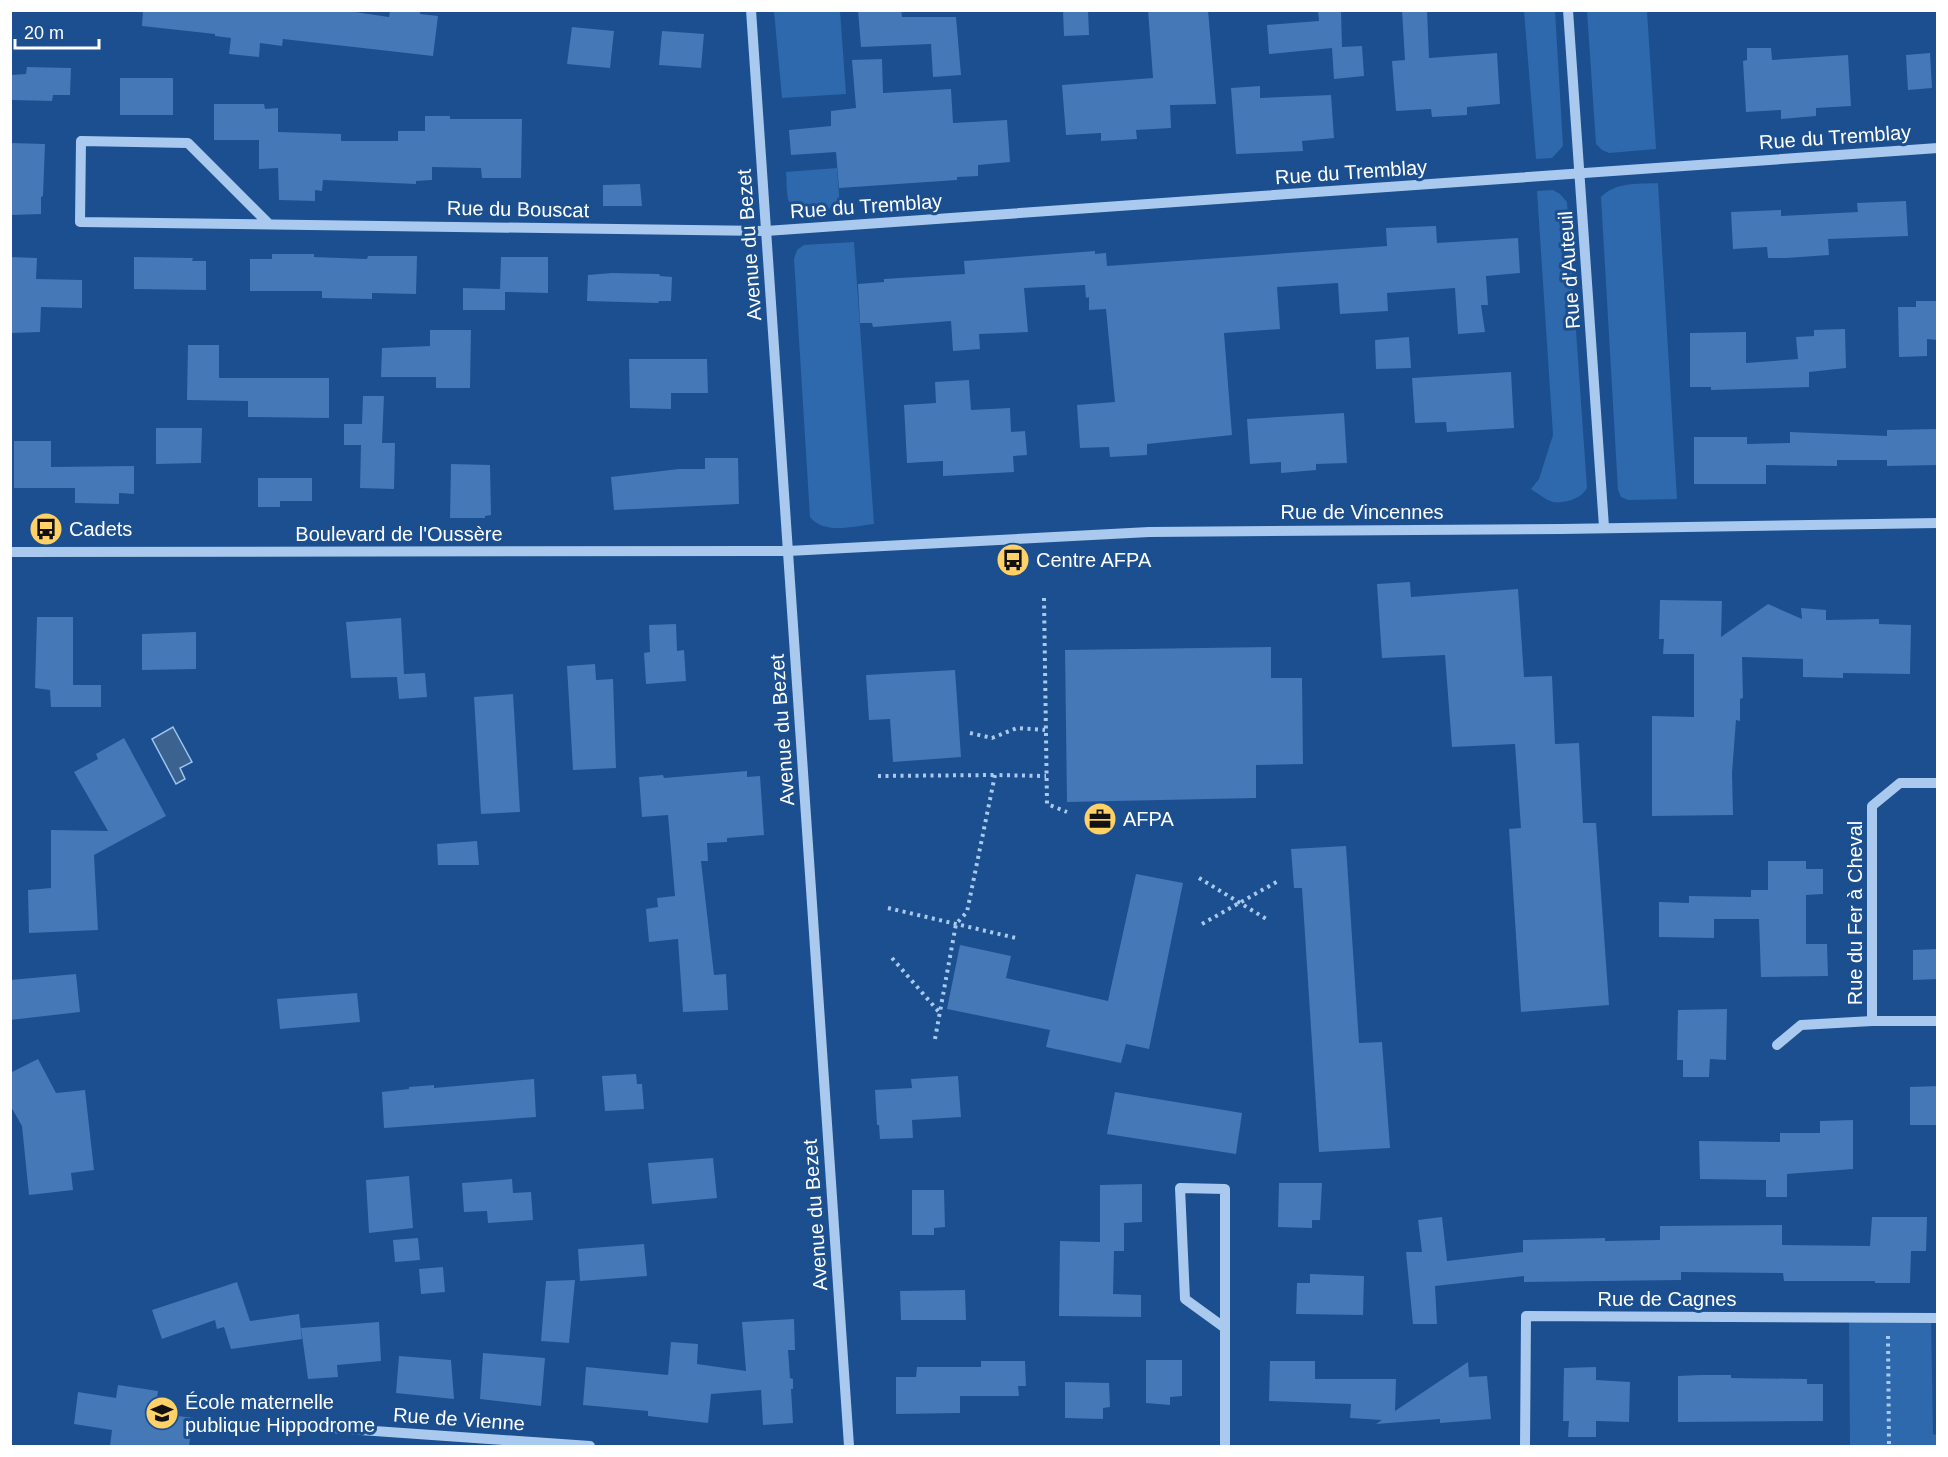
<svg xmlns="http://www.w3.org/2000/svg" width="1948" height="1457" viewBox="0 0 1948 1457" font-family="Arial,sans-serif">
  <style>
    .green { fill: #2e69ad }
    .water { fill: #3c6290; stroke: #9cc4f0; stroke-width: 1.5 }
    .building { fill: #4478b7 }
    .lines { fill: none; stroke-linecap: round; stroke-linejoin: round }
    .path { stroke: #a9c9ee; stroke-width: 4; stroke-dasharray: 3 4.5; stroke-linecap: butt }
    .minor { stroke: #a9c9ee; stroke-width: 10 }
    .labels { text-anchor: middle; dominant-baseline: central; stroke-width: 6; stroke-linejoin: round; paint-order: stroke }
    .street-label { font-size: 20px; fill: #fff; stroke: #1b4f8f }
    .poi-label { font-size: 20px; fill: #fff; stroke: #1b4f8f; text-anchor: start }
  </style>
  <rect width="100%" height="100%" fill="#1b4f8f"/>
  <!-- green -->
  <g class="green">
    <polygon points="774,11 840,11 846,94 782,98"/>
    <polygon points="1524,11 1555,11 1563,146 1552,158 1536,159"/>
    <polygon points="1587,11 1647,11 1656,149 1609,153 1602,150 1596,144"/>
    <path d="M837,168L840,207C828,208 795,215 789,202C786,194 787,181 786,172Z"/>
    <path d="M1658,183L1677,499L1628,500L1621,497L1618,490L1601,197C1615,182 1638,184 1658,183Z"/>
    <path d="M1553,190L1560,194L1567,202L1587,488C1582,498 1565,504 1553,502C1546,500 1537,493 1531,489L1539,479L1553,435L1537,191Z"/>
    <path d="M854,242L874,524C854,526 824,535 810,517L794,259L797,250L804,245Z"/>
    <polygon points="1849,1317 1931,1318 1933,1434 1937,1435 1937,1446 1850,1446"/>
  </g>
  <!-- water -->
  <polygon class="water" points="173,727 192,762 180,768 185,779 176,784 152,739"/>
  <!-- building -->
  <g class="building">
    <polygon points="143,10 341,10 389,17 390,10 420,10 420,14 438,16 433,56 283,39 282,46 260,43 259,57 229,54 231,38 215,36 215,34 142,26"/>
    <polygon points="858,10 901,10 902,17 956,17 961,75 933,77 931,44 861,47"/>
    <polygon points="1063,10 1088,10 1089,35 1064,36"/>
    <polygon points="1148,10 1208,10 1216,104 1170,105 1171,128 1136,130 1137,139 1101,141 1101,133 1066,135 1062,85 1153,78"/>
    <polygon points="1318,10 1341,10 1342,47 1362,46 1364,76 1334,79 1332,48 1269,54 1267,25 1319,21"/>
    <polygon points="1402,10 1427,10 1429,58 1497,53 1500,104 1467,107 1467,115 1432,117 1431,109 1396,111 1392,61 1405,60"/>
    <polygon points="572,27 614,31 610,68 567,64"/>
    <polygon points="662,31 704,34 701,68 659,65"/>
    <polygon points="1747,48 1771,48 1772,60 1848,55 1851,106 1816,108 1816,116 1781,119 1781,110 1746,112 1743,61 1747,60"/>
    <polygon points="1930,53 1932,88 1908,90 1906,55"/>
    <polygon points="882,59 883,93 951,89 953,123 1007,120 1010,162 978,165 978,176 957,177 957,180 839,188 836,152 791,155 789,130 831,126 831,111 856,108 852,60"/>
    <polygon points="27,67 71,68 70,95 53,95 52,101 10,100 11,75 26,74"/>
    <rect x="120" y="78" width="53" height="37"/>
    <polygon points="1260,86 1260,98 1331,95 1334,138 1302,141 1303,151 1236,154 1231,88"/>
    <polygon points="214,104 264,104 265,109 278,108 278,132 341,134 341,141 398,141 398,131 425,131 425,116 450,116 450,119 522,119 521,178 482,178 481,168 432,167 432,180 416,181 416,184 323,180 322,191 315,190 315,201 279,200 278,168 259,169 259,140 214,140"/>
    <polygon points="10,143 45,144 43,196 41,197 41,214 12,215"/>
    <polygon points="640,184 642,206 603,206 603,185"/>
    <polygon points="1906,201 1908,236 1828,239 1829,255 1786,258 1768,258 1767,247 1733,249 1731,212 1781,210 1781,216 1858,212 1857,203"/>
    <polygon points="1436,226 1437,243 1518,238 1520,273 1486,276 1488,305 1481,305 1485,332 1458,334 1455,288 1387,293 1388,311 1340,314 1338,283 1277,287 1280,329 1224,333 1232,435 1147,444 1147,455 1110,457 1109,447 1080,448 1077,405 1115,402 1106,309 1089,310 1089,297 1086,298 1085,285 1024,288 1028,332 979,334 980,349 953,351 951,321 873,327 872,323 860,323 858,284 884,282 884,279 965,274 964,261 1095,251 1095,254 1106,253 1107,266 1387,246 1386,228"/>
    <polygon points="272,254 314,254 314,257 367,259 368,256 417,256 416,294 372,293 372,299 322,298 322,291 250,291 250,259 272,259"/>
    <polygon points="10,257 37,258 36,279 82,280 82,308 41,307 40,332 10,333"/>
    <polygon points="134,257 193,258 192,261 206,261 206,290 134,289"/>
    <polygon points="501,257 548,257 548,293 505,292 505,310 463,310 463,288 500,289"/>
    <polygon points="612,273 659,274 660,276 672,277 671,301 659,301 658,303 587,301 588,275"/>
    <polygon points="1916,301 1938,301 1938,340 1927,339 1927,356 1899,357 1898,307 1916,307"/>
    <polygon points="1845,329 1846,368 1809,372 1809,387 1711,390 1711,387 1690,387 1690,333 1746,332 1746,363 1798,359 1796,337 1814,336 1814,330"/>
    <polygon points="430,330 471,330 470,388 436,388 436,377 381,377 382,348 430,346"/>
    <polygon points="1409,337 1411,368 1376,369 1375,340"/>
    <polygon points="188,345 219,345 219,378 329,378 329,418 248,417 248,401 187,400"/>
    <polygon points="629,359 707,359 708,393 671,393 671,409 630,408"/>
    <polygon points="1511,372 1514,428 1447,432 1446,422 1415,423 1412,378"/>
    <polygon points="969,380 971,410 1010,408 1011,432 1025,431 1027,455 1013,456 1014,472 943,476 943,461 907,463 904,405 936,403 935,382"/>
    <polygon points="363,396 384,396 382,443 395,443 394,489 360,488 361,445 344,445 344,424 362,424"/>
    <polygon points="1344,413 1347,463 1316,464 1316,470 1281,473 1281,462 1250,464 1247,419"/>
    <polygon points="156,428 202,428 201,463 156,464"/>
    <polygon points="1938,429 1938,465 1887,466 1887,460 1837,460 1837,466 1766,465 1766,484 1694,484 1694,437 1747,437 1747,444 1790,443 1790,432 1887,436 1887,430"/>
    <polygon points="14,441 51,441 51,467 134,466 134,494 119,493 119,504 75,503 75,488 14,488"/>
    <polygon points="705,458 738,458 739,504 614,510 611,477 679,469 705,469"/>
    <polygon points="451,464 490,465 491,515 485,516 485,518 450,518"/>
    <polygon points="258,478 312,478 312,501 280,501 280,507 258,507"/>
    <polygon points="1410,582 1411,597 1518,589 1524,677 1552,676 1555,744 1579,743 1583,823 1596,823 1609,1005 1521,1012 1509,829 1521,828 1515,744 1452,747 1445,655 1382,658 1377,584"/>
    <polygon points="1660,600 1722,601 1721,637 1768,604 1802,619 1801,608 1826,610 1826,620 1879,619 1879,624 1911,625 1910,674 1843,673 1843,678 1803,677 1803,659 1742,657 1743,698 1740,699 1740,721 1736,720 1732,773 1733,815 1652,816 1652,716 1694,717 1694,654 1663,654 1664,639 1659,639"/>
    <polygon points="37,617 73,617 73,685 101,685 101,707 51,707 50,690 35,688"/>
    <polygon points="401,618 404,674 425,673 427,697 399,699 397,677 351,678 346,622"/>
    <polygon points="676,624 677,651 684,650 686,681 646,684 644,653 650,652 649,625"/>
    <polygon points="196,632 196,669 142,670 142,634"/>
    <polygon points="1271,647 1271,678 1302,678 1303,764 1256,765 1256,798 1067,802 1065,650"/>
    <polygon points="595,664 596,680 613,679 616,768 573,770 567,666"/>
    <polygon points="955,670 961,757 893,762 890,719 869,720 866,675"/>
    <polygon points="513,694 520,812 481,814 474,697"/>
    <polygon points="124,738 166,816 94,855 98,930 29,933 28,890 51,888 51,830 108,831 74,772 98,759 96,754"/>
    <polygon points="747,771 747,777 760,776 764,835 727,838 727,842 707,843 708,861 701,861 714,975 726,974 728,1010 683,1012 678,939 649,942 646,909 658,907 657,898 675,896 668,815 642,817 639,777 663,775 664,778"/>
    <polygon points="477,841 479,865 438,865 437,844"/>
    <polygon points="1346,846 1359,1043 1382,1042 1390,1148 1319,1152 1302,888 1294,888 1291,849"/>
    <polygon points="1768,861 1806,861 1806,869 1823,869 1823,894 1806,895 1806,944 1827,944 1828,976 1761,977 1759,919 1714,919 1714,938 1659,937 1659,902 1689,903 1689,896 1751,897 1751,890 1768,890"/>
    <polygon points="1136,874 1183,883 1149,1049 1126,1044 1121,1063 1046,1047 1050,1030 947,1009 960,945 1011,956 1006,978 1108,1001"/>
    <polygon points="1938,949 1938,979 1913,980 1913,950"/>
    <polygon points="76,974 80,1012 10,1020 10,980"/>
    <polygon points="357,993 360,1022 280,1029 277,999"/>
    <polygon points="1727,1009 1726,1060 1710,1059 1709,1077 1683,1077 1683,1060 1677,1060 1678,1010"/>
    <polygon points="38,1059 56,1093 85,1090 94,1170 71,1173 73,1190 29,1195 22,1126 10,1105 10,1073"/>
    <polygon points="636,1074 637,1084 642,1084 644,1109 605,1111 602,1076"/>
    <polygon points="958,1076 961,1117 912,1120 913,1138 880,1139 879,1125 877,1125 875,1090 912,1088 911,1079"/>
    <polygon points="534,1079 536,1117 384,1128 382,1092 409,1089 409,1087 434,1085 434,1088"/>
    <polygon points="1938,1086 1938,1125 1910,1125 1910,1087"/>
    <polygon points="1115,1092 1242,1113 1236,1154 1107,1134"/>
    <polygon points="1853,1120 1853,1169 1787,1174 1787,1197 1766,1197 1766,1180 1700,1179 1699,1141 1780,1142 1780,1133 1820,1133 1820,1121"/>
    <polygon points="713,1158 717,1198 652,1204 648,1163"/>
    <polygon points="409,1176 413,1228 369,1233 366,1180"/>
    <polygon points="512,1179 513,1193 531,1192 533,1220 488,1223 487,1211 464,1212 462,1183"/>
    <polygon points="1279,1183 1322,1183 1320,1220 1312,1220 1312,1228 1278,1227"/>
    <polygon points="1142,1184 1142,1222 1124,1223 1124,1251 1114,1251 1113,1294 1141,1295 1141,1317 1059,1316 1060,1241 1100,1242 1100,1185"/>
    <polygon points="912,1190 944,1190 945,1227 934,1228 934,1235 912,1235"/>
    <polygon points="1442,1217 1447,1261 1523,1252 1523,1240 1605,1238 1605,1241 1660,1240 1660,1226 1782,1225 1782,1245 1870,1246 1872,1217 1927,1217 1926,1251 1911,1251 1910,1283 1875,1283 1875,1281 1784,1281 1783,1273 1681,1272 1681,1280 1524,1282 1524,1276 1435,1286 1437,1324 1413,1324 1406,1252 1422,1252 1418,1220"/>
    <polygon points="418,1238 420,1260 395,1262 393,1240"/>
    <polygon points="644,1244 647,1276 580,1281 578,1249"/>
    <polygon points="443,1267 445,1292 421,1294 419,1269"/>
    <polygon points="1310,1274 1364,1276 1363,1315 1296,1314 1297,1283 1310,1283"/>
    <polygon points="575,1280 569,1343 541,1341 546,1281"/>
    <polygon points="237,1282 250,1321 299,1314 302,1339 231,1349 224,1327 217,1329 215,1320 162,1339 152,1310"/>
    <polygon points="965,1290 966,1320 901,1320 900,1291"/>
    <polygon points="794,1319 795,1350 788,1350 790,1378 793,1379 793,1389 791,1389 793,1423 763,1425 761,1390 711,1394 708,1423 648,1416 648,1411 583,1405 586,1367 668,1375 671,1342 698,1344 697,1364 746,1371 742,1322"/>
    <polygon points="379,1322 381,1361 337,1365 338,1377 308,1379 301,1328"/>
    <polygon points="483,1353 545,1358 541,1406 480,1399"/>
    <polygon points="399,1356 451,1360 454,1399 396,1393"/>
    <polygon points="1146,1360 1182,1360 1182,1396 1170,1397 1170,1405 1146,1403"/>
    <polygon points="981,1361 1025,1361 1026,1386 1018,1386 1019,1396 960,1396 960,1413 896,1414 896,1377 916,1377 917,1367 981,1367"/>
    <polygon points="1270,1361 1315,1361 1315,1379 1396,1379 1395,1411 1468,1362 1469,1377 1487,1376 1491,1419 1440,1423 1440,1419 1376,1424 1382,1420 1350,1418 1351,1404 1269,1401"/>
    <polygon points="1596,1367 1596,1380 1630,1382 1629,1422 1596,1421 1596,1437 1568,1437 1569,1421 1563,1421 1564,1368"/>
    <polygon points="1700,1375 1731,1375 1731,1378 1807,1379 1807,1384 1823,1384 1823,1421 1678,1422 1678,1376"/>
    <polygon points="1065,1382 1109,1383 1110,1407 1103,1408 1103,1419 1065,1418"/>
    <polygon points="118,1385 158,1391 155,1413 193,1418 189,1446 110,1446 112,1430 74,1424 78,1392 116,1398"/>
  </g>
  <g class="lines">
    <!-- path -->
    <g class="path">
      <polyline points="1044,598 1047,804 1067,812"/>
      <polyline points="970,733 992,738 1017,728 1045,730"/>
      <polyline points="878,776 995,775"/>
      <polyline points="1199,878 1268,920"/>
      <polyline points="888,908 1016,938"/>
      <polyline points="1202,924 1280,880"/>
      <polyline points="892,958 939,1012"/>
      <polyline points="935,1039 956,924 967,912 995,775 1046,776"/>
      <polyline points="1888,1336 1889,1446"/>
    </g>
    <!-- minor -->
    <g class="minor">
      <polyline points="751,10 849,1446"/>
      <polyline points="1568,10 1604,527"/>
      <polyline points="269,224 188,143 81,141 80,222 766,231 1938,148"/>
      <polyline points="10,552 788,551 1149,532 1561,529 1938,523"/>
      <polyline points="1938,783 1900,783 1872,806 1872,1021 1938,1021"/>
      <polyline points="1777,1045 1801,1025 1872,1021"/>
      <polyline points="1225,1328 1185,1299 1180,1188 1225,1189 1225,1446"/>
      <polyline points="289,1425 590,1446"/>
      <polyline points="1525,1446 1526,1316 1938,1318"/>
    </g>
  </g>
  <!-- icons -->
  <defs>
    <g id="bus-disc" transform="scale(1.725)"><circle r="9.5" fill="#ffd166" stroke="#1b4f8f"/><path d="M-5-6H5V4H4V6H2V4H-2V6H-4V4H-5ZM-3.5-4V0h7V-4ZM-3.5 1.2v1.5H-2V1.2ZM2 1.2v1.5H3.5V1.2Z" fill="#111"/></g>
    <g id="office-disc" transform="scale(1.725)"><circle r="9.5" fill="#ffd166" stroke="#1b4f8f"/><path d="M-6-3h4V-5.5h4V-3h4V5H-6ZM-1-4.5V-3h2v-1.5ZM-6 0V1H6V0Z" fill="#111"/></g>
    <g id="school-disc" transform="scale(1.725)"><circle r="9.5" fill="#ffd166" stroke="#1b4f8f"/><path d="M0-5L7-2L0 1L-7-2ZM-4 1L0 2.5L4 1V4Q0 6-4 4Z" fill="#111"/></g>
  </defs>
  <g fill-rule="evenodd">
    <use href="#bus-disc" x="46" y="529"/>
    <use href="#bus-disc" x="1013" y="560"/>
    <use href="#office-disc" x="1100" y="819"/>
    <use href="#school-disc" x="162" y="1413"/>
  </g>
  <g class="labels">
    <!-- street labels -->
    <g class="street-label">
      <text transform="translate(1835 137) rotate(-4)">Rue du Tremblay</text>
      <text transform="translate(1351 172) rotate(-4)">Rue du Tremblay</text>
      <text transform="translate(866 206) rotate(-4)">Rue du Tremblay</text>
      <text transform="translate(518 209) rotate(1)">Rue du Bouscat</text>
      <text transform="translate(749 245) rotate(-94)">Avenue du Bezet</text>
      <text transform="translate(1569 270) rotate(-94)">Rue d'Auteuil</text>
      <text x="1362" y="512">Rue de Vincennes</text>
      <text x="399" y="534">Boulevard de l'Oussère</text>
      <text transform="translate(782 730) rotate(-94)">Avenue du Bezet</text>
      <text transform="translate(1855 913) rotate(-90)">Rue du Fer à Cheval</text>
      <text transform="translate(815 1215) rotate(-94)">Avenue du Bezet</text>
      <text x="1667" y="1299">Rue de Cagnes</text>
      <text transform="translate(459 1419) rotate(4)">Rue de Vienne</text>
    </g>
    <!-- poi labels -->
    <g class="poi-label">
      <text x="69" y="529">Cadets</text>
      <text x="1036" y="560">Centre AFPA</text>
      <text x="1123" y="819">AFPA</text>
      <text x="185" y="1402">École maternelle<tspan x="185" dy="23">publique Hippodrome</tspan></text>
    </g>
  </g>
  <!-- border -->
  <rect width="1948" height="1457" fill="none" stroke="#ffffff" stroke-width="24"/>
  <!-- scale -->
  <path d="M15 39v9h84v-9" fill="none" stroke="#ffffff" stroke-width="3"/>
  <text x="24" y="39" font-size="18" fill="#ffffff" stroke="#1b4f8f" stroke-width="4.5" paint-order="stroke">20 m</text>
</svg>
